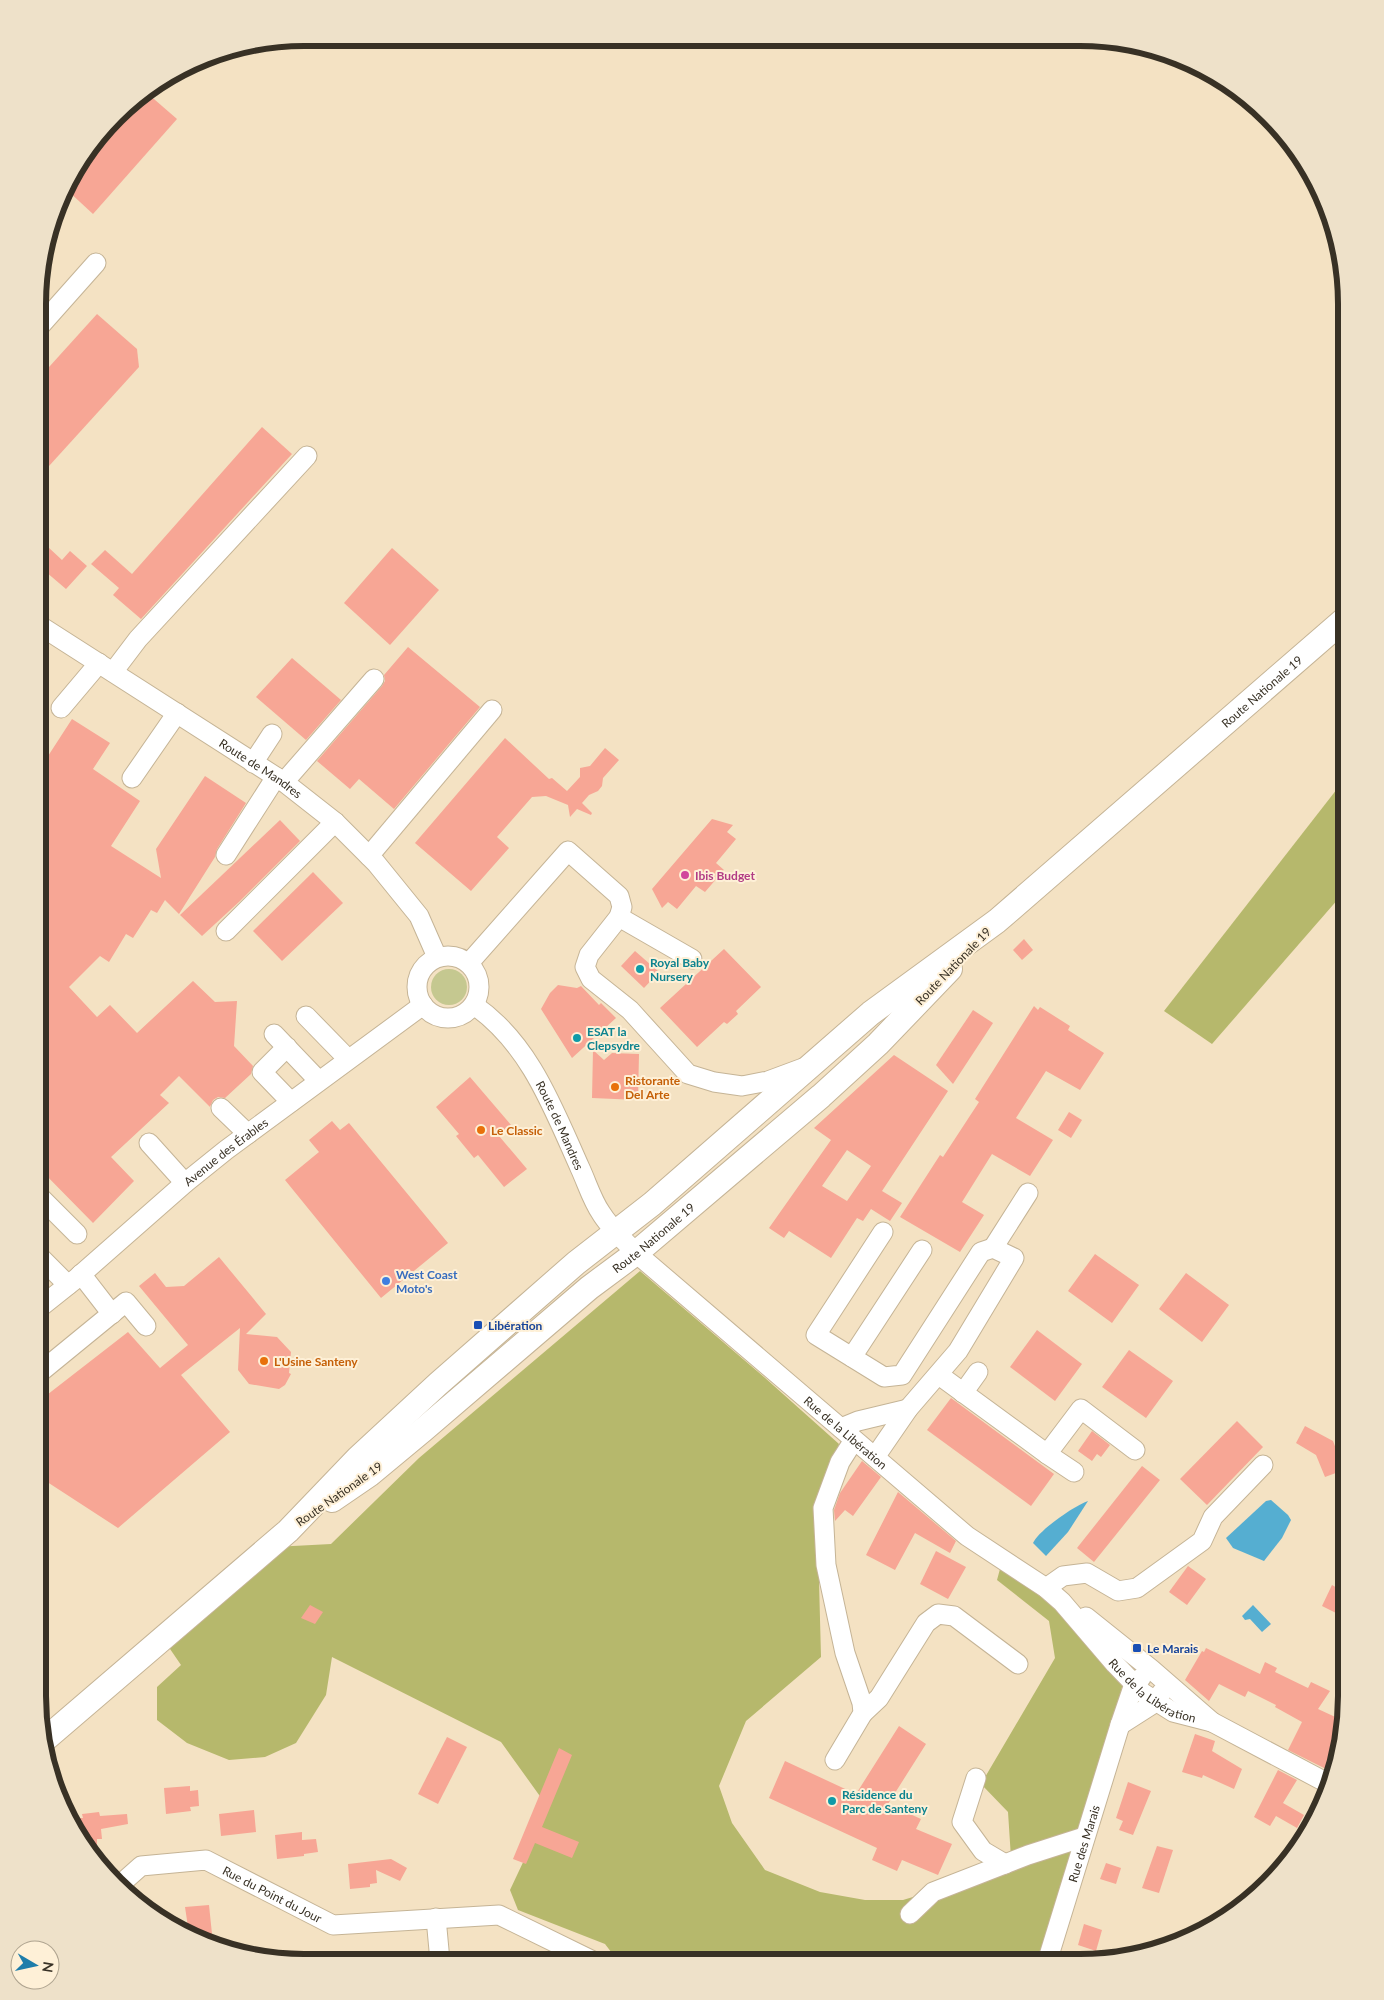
<svg xmlns="http://www.w3.org/2000/svg" width="1384" height="2000" viewBox="0 0 1384 2000" font-family="Lato,sans-serif">
  <style>
    .green { fill: #c5c890 }
    .forest { fill: #b6b86c }
    .water { fill: #55aed1 }
    .building { fill: #f7a695; fill-rule: evenodd }
    .lines { fill: none; stroke-linecap: round; stroke-linejoin: round }
    .minor-casing { stroke: #c5b496; stroke-width: 21 }
    .major-casing { stroke: #c5b496; stroke-width: 26 }
    .minor { stroke: #fff; stroke-width: 19 }
    .major { stroke: #fff; stroke-width: 24 }
    .hotel-dot { fill: #d1479c; stroke: #fef0d7; stroke-width: 2 }
    .culture-dot { fill: #0f9aa8; stroke: #fef0d7; stroke-width: 2 }
    .food-dot { fill: #e8710a; stroke: #fef0d7; stroke-width: 2 }
    .shop-dot { fill: #3f7fe0; stroke: #fef0d7; stroke-width: 2 }
    .transit-dot { fill: #1a4fb4; stroke: #fef0d7; stroke-width: 2 }
    .labels { text-anchor: middle; dominant-baseline: central; stroke-width: 4; stroke-linejoin: round; paint-order: stroke }
    .street-label { font-size: 12px; fill: #383125; stroke: #fef0d7 }
    .hotel-label { font-size: 12px; font-weight: bold; fill: #b23c85; stroke: #fef0d7; text-anchor: start }
    .culture-label { font-size: 12px; font-weight: bold; fill: #0d838f; stroke: #fef0d7; text-anchor: start }
    .food-label { font-size: 12px; font-weight: bold; fill: #c56008; stroke: #fef0d7; text-anchor: start }
    .shop-label { font-size: 12px; font-weight: bold; fill: #366cbe; stroke: #fef0d7; text-anchor: start }
    .transit-label { font-size: 12px; font-weight: bold; fill: #164399; stroke: #fef0d7; text-anchor: start }
    .rim { fill: none; stroke: #383125; stroke-width: 6 }
  </style>
  <rect width="100%" height="100%" fill="#f4e2c3"/>
  <!-- green -->
  <circle class="green" cx="449" cy="987" r="18"/>
  <!-- forest -->
  <g class="forest">
    <polygon points="1344,780 1346,783 1346,890 1212,1044 1164,1011"/>
    <polygon points="640,1271 764,1377 839,1444 817,1505 821,1657 746,1721 719,1786 732,1823 765,1870 820,1892 865,1900 903,1900 946,1887 1011,1858 1008,1812 981,1784 1055,1658 1049,1621 997,1580 1000,1569 1036,1593 1065,1616 1123,1684 1044,1962 618,1961 605,1944 518,1910 510,1890 534,1839 542,1799 501,1742 332,1657 326,1695 296,1743 265,1757 229,1760 187,1743 157,1720 157,1687 181,1665 168,1646 274,1547 331,1544 419,1458"/>
  </g>
  <!-- water -->
  <g class="water">
    <polygon points="1271,1500 1288,1515 1291,1520 1282,1538 1264,1561 1233,1548 1226,1538 1266,1501"/>
    <path d="M1088,1501L1068,1532L1046,1556L1033,1543C1039,1530 1074,1506 1088,1501Z"/>
    <polygon points="1253,1605 1271,1624 1262,1632 1250,1619 1245,1620 1242,1616"/>
  </g>
  <!-- building -->
  <g class="building">
    <polygon points="147,93 177,119 93,214 67,190 73,171 129,104"/>
    <polygon points="97,314 137,349 139,367 39,477 40,377"/>
    <polygon points="262,427 292,454 141,619 113,595 119,588 91,564 105,550 132,574"/>
    <polygon points="48,547 62,560 70,551 87,566 66,589 39,566 39,556"/>
    <polygon points="392,548 439,590 390,645 344,603"/>
    <polygon points="408,647 480,707 394,809 359,779 350,789 317,761 382,686 385,681 384,675"/>
    <polygon points="292,658 341,700 306,740 256,697"/>
    <polygon points="72,719 110,743 93,769 140,801 111,846 161,878 156,849 205,776 246,803 217,849 215,857 179,914 165,900 157,913 151,910 133,938 126,934 109,962 100,956 69,987 97,1017 110,1005 137,1033 193,981 215,1002 237,1001 234,1046 253,1066 251,1074 225,1098 218,1097 213,1100 210,1107 179,1076 160,1095 169,1103 111,1157 134,1181 93,1223 38,1167 39,770"/>
    <polygon points="505,738 549,779 552,778 567,791 580,777 580,768 590,766 605,748 619,760 603,778 602,786 598,791 589,795 582,803 592,813 591,815 577,809 570,817 568,805 546,796 532,797 497,837 509,848 471,891 415,843"/>
    <polygon points="712,819 733,825 727,832 736,839 716,863 724,870 705,892 696,886 677,909 668,902 662,908 652,889"/>
    <polygon points="280,820 300,841 240,901 202,936 180,915"/>
    <polygon points="313,872 343,903 282,961 253,931"/>
    <polygon points="1024,939 1033,950 1022,960 1013,950"/>
    <polygon points="724,949 761,987 736,1011 738,1014 727,1024 724,1022 697,1047 660,1008"/>
    <polygon points="635,951 659,972 644,988 621,966"/>
    <polygon points="558,985 577,988 581,986 599,1005 601,1003 616,1018 572,1058 541,1009 550,993"/>
    <polygon points="1034,1006 1038,1010 1040,1007 1070,1026 1068,1030 1104,1053 1080,1090 1046,1071 1016,1118 1053,1140 1030,1176 992,1154 962,1202 984,1215 960,1252 900,1217 940,1155 943,1157 979,1102 975,1099"/>
    <polygon points="973,1010 993,1023 953,1084 936,1065"/>
    <polygon points="593,1050 604,1060 612,1053 639,1054 638,1100 592,1098"/>
    <path d="M894,1055L948,1091L882,1191L902,1203L890,1221L871,1209L863,1221L857,1218L831,1258L789,1231L784,1238L769,1228L831,1140L814,1128ZM847,1150L871,1166L847,1201L822,1186Z"/>
    <polygon points="470,1077 511,1125 499,1136 527,1169 504,1187 478,1155 474,1158 456,1136 459,1134 436,1107"/>
    <polygon points="1069,1112 1082,1120 1071,1138 1058,1130"/>
    <polygon points="332,1121 340,1130 349,1123 448,1243 381,1298 285,1180 319,1152 309,1140"/>
    <polygon points="1095,1254 1139,1285 1112,1323 1068,1291"/>
    <polygon points="219,1257 266,1314 246,1334 277,1337 291,1352 289,1373 291,1374 285,1385 279,1389 249,1384 238,1370 240,1328 181,1375 230,1432 118,1528 38,1476 38,1412 48,1404 43,1398 128,1332 160,1368 188,1345 139,1286 155,1273 166,1287 184,1286"/>
    <polygon points="1186,1273 1229,1305 1202,1342 1159,1309"/>
    <polygon points="1037,1330 1082,1364 1055,1401 1010,1367"/>
    <polygon points="1129,1350 1173,1381 1146,1418 1102,1387"/>
    <polygon points="951,1398 1054,1474 1031,1506 927,1430"/>
    <polygon points="1237,1421 1263,1447 1207,1505 1180,1479"/>
    <polygon points="1305,1426 1333,1441 1344,1470 1325,1477 1316,1455 1296,1443"/>
    <polygon points="1092,1431 1110,1445 1101,1457 1097,1454 1092,1461 1078,1451"/>
    <polygon points="862,1461 881,1477 853,1516 845,1510 835,1521 834,1510 840,1493"/>
    <polygon points="1142,1466 1160,1480 1094,1562 1077,1548"/>
    <polygon points="898,1492 956,1541 950,1553 915,1533 895,1570 866,1555"/>
    <polygon points="936,1551 966,1567 948,1599 920,1584"/>
    <polygon points="1188,1566 1206,1579 1187,1605 1169,1592"/>
    <polygon points="1332,1585 1346,1593 1346,1618 1322,1606"/>
    <polygon points="310,1605 323,1612 315,1624 301,1618"/>
    <polygon points="1206,1648 1260,1674 1265,1662 1277,1668 1275,1672 1308,1688 1311,1682 1330,1691 1318,1709 1344,1721 1334,1773 1288,1750 1302,1722 1275,1707 1276,1705 1248,1691 1245,1697 1219,1684 1209,1701 1185,1680 1202,1651 1204,1652"/>
    <polygon points="899,1726 926,1744 888,1804 921,1819 916,1829 952,1844 938,1875 902,1860 897,1871 872,1860 877,1848 769,1798 785,1761 856,1794"/>
    <polygon points="1195,1734 1215,1741 1212,1751 1242,1769 1234,1789 1203,1775 1202,1778 1182,1772"/>
    <polygon points="447,1737 467,1747 438,1804 418,1794"/>
    <polygon points="559,1748 572,1755 542,1827 579,1842 572,1858 535,1843 526,1864 513,1859"/>
    <polygon points="1278,1770 1297,1780 1283,1803 1304,1815 1297,1828 1276,1816 1270,1826 1254,1817"/>
    <polygon points="1128,1782 1151,1791 1133,1835 1119,1830 1123,1821 1116,1818"/>
    <polygon points="190,1786 190,1791 198,1790 199,1806 190,1807 191,1811 166,1814 164,1788"/>
    <polygon points="254,1810 256,1832 221,1836 219,1814"/>
    <polygon points="99,1812 100,1816 127,1814 128,1824 101,1829 102,1839 97,1839 97,1846 86,1848 70,1821 79,1820 79,1818 83,1818 82,1814"/>
    <polygon points="302,1832 302,1840 316,1839 318,1852 304,1854 304,1856 277,1859 275,1835"/>
    <polygon points="1157,1846 1173,1850 1159,1893 1142,1888"/>
    <polygon points="391,1859 407,1868 400,1881 376,1870 377,1883 370,1884 370,1887 350,1889 348,1864"/>
    <polygon points="1106,1863 1121,1868 1116,1884 1100,1879"/>
    <polygon points="209,1905 212,1934 191,1936 190,1927 188,1927 185,1907"/>
    <polygon points="1084,1924 1102,1930 1096,1951 1078,1945"/>
  </g>
  <g class="lines">
    <!-- minor casing -->
    <g class="minor-casing">
      <g id="minor">
        <polyline points="40,326 96,263"/>
        <path id="s1" d="M39,625L284,782L335,822L376,863L419,916L437,957"/>
        <polyline points="113,672 138,639 307,456"/>
        <polyline points="61,708 99,663"/>
        <polyline points="253,763 272,734"/>
        <polyline points="132,778 177,713"/>
        <polyline points="284,782 374,679"/>
        <polyline points="226,855 276,777"/>
        <polyline points="369,856 492,710"/>
        <polyline points="619,917 692,959"/>
        <polyline points="226,931 335,822"/>
        <circle cx="448" cy="987" r="31"/>
        <polyline points="469,963 568,851 619,896 622,907 619,917 589,955 585,967 591,979 630,1010 688,1074 714,1082 742,1086 768,1081 803,1068"/>
        <path id="s2" d="M474,1005C530,1044 553,1108 580,1168C587,1183 592,1200 601,1213C610,1228 624,1240 636,1253L967,1536L1046,1588L1062,1602L1115,1664L1143,1693L1173,1712L1212,1722"/>
        <polyline points="306,1016 348,1059"/>
        <polyline points="274,1034 319,1081"/>
        <polyline points="287,1047 262,1072 291,1102"/>
        <polyline points="221,1108 248,1134"/>
        <polyline points="149,1143 185,1183"/>
        <polyline points="38,1195 77,1234"/>
        <polyline points="993,1248 1028,1193"/>
        <polyline points="38,1255 68,1285"/>
        <polyline points="81,1274 112,1314"/>
        <path id="s3" d="M38,1309L77,1278L185,1183L226,1150L423,1005"/>
        <polyline points="852,1357 922,1250"/>
        <polyline points="38,1374 126,1302 146,1326"/>
        <polyline points="939,1375 1047,1454 1081,1409 1135,1450"/>
        <polyline points="963,1393 978,1372"/>
        <polyline points="841,1428 858,1421 908,1409"/>
        <polyline points="1047,1454 1074,1472"/>
        <polyline points="875,1457 908,1409 958,1351 1014,1258 993,1248 981,1252 902,1375 884,1377 816,1335 883,1232"/>
        <polyline points="1046,1588 1063,1576 1087,1573 1118,1591 1137,1588 1202,1541 1213,1517 1263,1465"/>
        <polyline points="1086,1617 1151,1669 1212,1722 1331,1785"/>
        <polyline points="863,1713 879,1698 926,1623 938,1614 954,1616 1018,1664"/>
        <polyline points="1120,1725 1156,1702 1161,1693"/>
        <polyline points="835,1760 863,1713 862,1703 845,1653 826,1565 823,1508 840,1462 854,1440"/>
        <polyline points="976,1778 962,1822 983,1851 1005,1864"/>
        <path id="s4" d="M124,1889L123,1882L141,1866L206,1860L333,1925L499,1915L593,1961"/>
        <polyline points="910,1914 933,1892 1028,1855 1084,1837"/>
        <polyline points="436,1918 440,1961"/>
        <path id="s5" d="M1047,1962L1120,1725L1134,1684L1141,1678"/>
      </g>
    </g>
    <!-- major casing -->
    <g class="major-casing">
      <g id="major">
        <path id="s6" d="M332,1500L370,1474L423,1430L589,1288L636,1253L821,1096L878,1044L950,969"/>
        <path id="s7" d="M42,1742L288,1531L358,1458L438,1384L576,1263L652,1204L871,1013L997,921L1346,618"/>
      </g>
    </g>
    <!-- minor -->
    <use href="#minor" class="minor"/>
    <!-- major -->
    <use href="#major" class="major"/>
  </g>
  <!-- markers -->
  <circle class="hotel-dot" cx="685" cy="875" r="5"/>
  <g class="culture-dot">
    <circle cx="640" cy="969" r="5"/>
    <circle cx="577" cy="1038" r="5"/>
    <circle cx="832" cy="1801" r="5"/>
  </g>
  <g class="food-dot">
    <circle cx="615" cy="1087" r="5"/>
    <circle cx="481" cy="1130" r="5"/>
    <circle cx="264" cy="1361" r="5"/>
  </g>
  <circle class="shop-dot" cx="386" cy="1281" r="5"/>
  <g class="transit-dot">
    <rect x="473" y="1320" width="10" height="10" rx="2.5"/>
    <rect x="1132" y="1643" width="10" height="10" rx="2.5"/>
  </g>
  <g class="labels">
    <!-- street labels -->
    <g class="street-label">
      <text stroke="none"><textPath href="#s7" startOffset="1611">Route Nationale 19</textPath></text>
      <text stroke="none"><textPath href="#s1" startOffset="264">Route de Mandres</textPath></text>
      <text transform="translate(953 966) rotate(-46)">Route Nationale 19</text>
      <text stroke="none"><textPath href="#s2" startOffset="150">Route de Mandres</textPath></text>
      <text stroke="none"><textPath href="#s3" startOffset="245">Avenue des Érables</textPath></text>
      <text stroke="none"><textPath href="#s6" startOffset="415">Route Nationale 19</textPath></text>
      <text stroke="none"><textPath href="#s2" startOffset="576">Rue de la Libération</textPath></text>
      <text transform="translate(339 1494) rotate(-35)">Route Nationale 19</text>
      <text stroke="none"><textPath href="#s2" startOffset="980">Rue de la Libération</textPath></text>
      <text stroke="none"><textPath href="#s5" startOffset="124">Rue des Marais</textPath></text>
      <text stroke="none"><textPath href="#s4" startOffset="171">Rue du Point du Jour</textPath></text>
    </g>
    <!-- hotel labels -->
    <g class="hotel-label">
      <text x="695" y="875">Ibis Budget</text>
    </g>
    <!-- culture labels -->
    <g class="culture-label">
      <text x="650" y="962">Royal Baby<tspan x="650" dy="14">Nursery</tspan></text>
      <text x="587" y="1031">ESAT la<tspan x="587" dy="14">Clepsydre</tspan></text>
      <text x="842" y="1794">Résidence du<tspan x="842" dy="14">Parc de Santeny</tspan></text>
    </g>
    <!-- food labels -->
    <g class="food-label">
      <text x="625" y="1080">Ristorante<tspan x="625" dy="14">Del Arte</tspan></text>
      <text x="491" y="1130">Le Classic</text>
      <text x="274" y="1361">L'Usine Santeny</text>
    </g>
    <!-- shop labels -->
    <g class="shop-label">
      <text x="396" y="1274">West Coast<tspan x="396" dy="14">Moto's</tspan></text>
    </g>
    <!-- transit labels -->
    <g class="transit-label">
      <text x="488" y="1325">Libération</text>
      <text x="1147" y="1648">Le Marais</text>
    </g>
  </g>
  <!-- crop -->
  <path d="M0 0H1384V2000H0ZM304 46H1080A258 258 0 0 1 1338 304V1696A258 258 0 0 1 1080 1954H304A258 258 0 0 1 46 1696V304A258 258 0 0 1 304 46Z" fill="#eee1c9" fill-rule="evenodd"/>
  <path class="rim" d="M304 46H1080A258 258 0 0 1 1338 304V1696A258 258 0 0 1 1080 1954H304A258 258 0 0 1 46 1696V304A258 258 0 0 1 304 46Z"/>
  <!-- north arrow -->
  <g transform="translate(35 1965) rotate(99)"><circle r="24" fill="#fef0d7" stroke="#afa490"/>
  <path d="M0-4L9 19L0 12L-9 19Z" fill="#1e7daa"/>
  <text y="-8" font-size="14" font-weight="bold" text-anchor="middle" fill="#383125">N</text>
  </g>
</svg>
